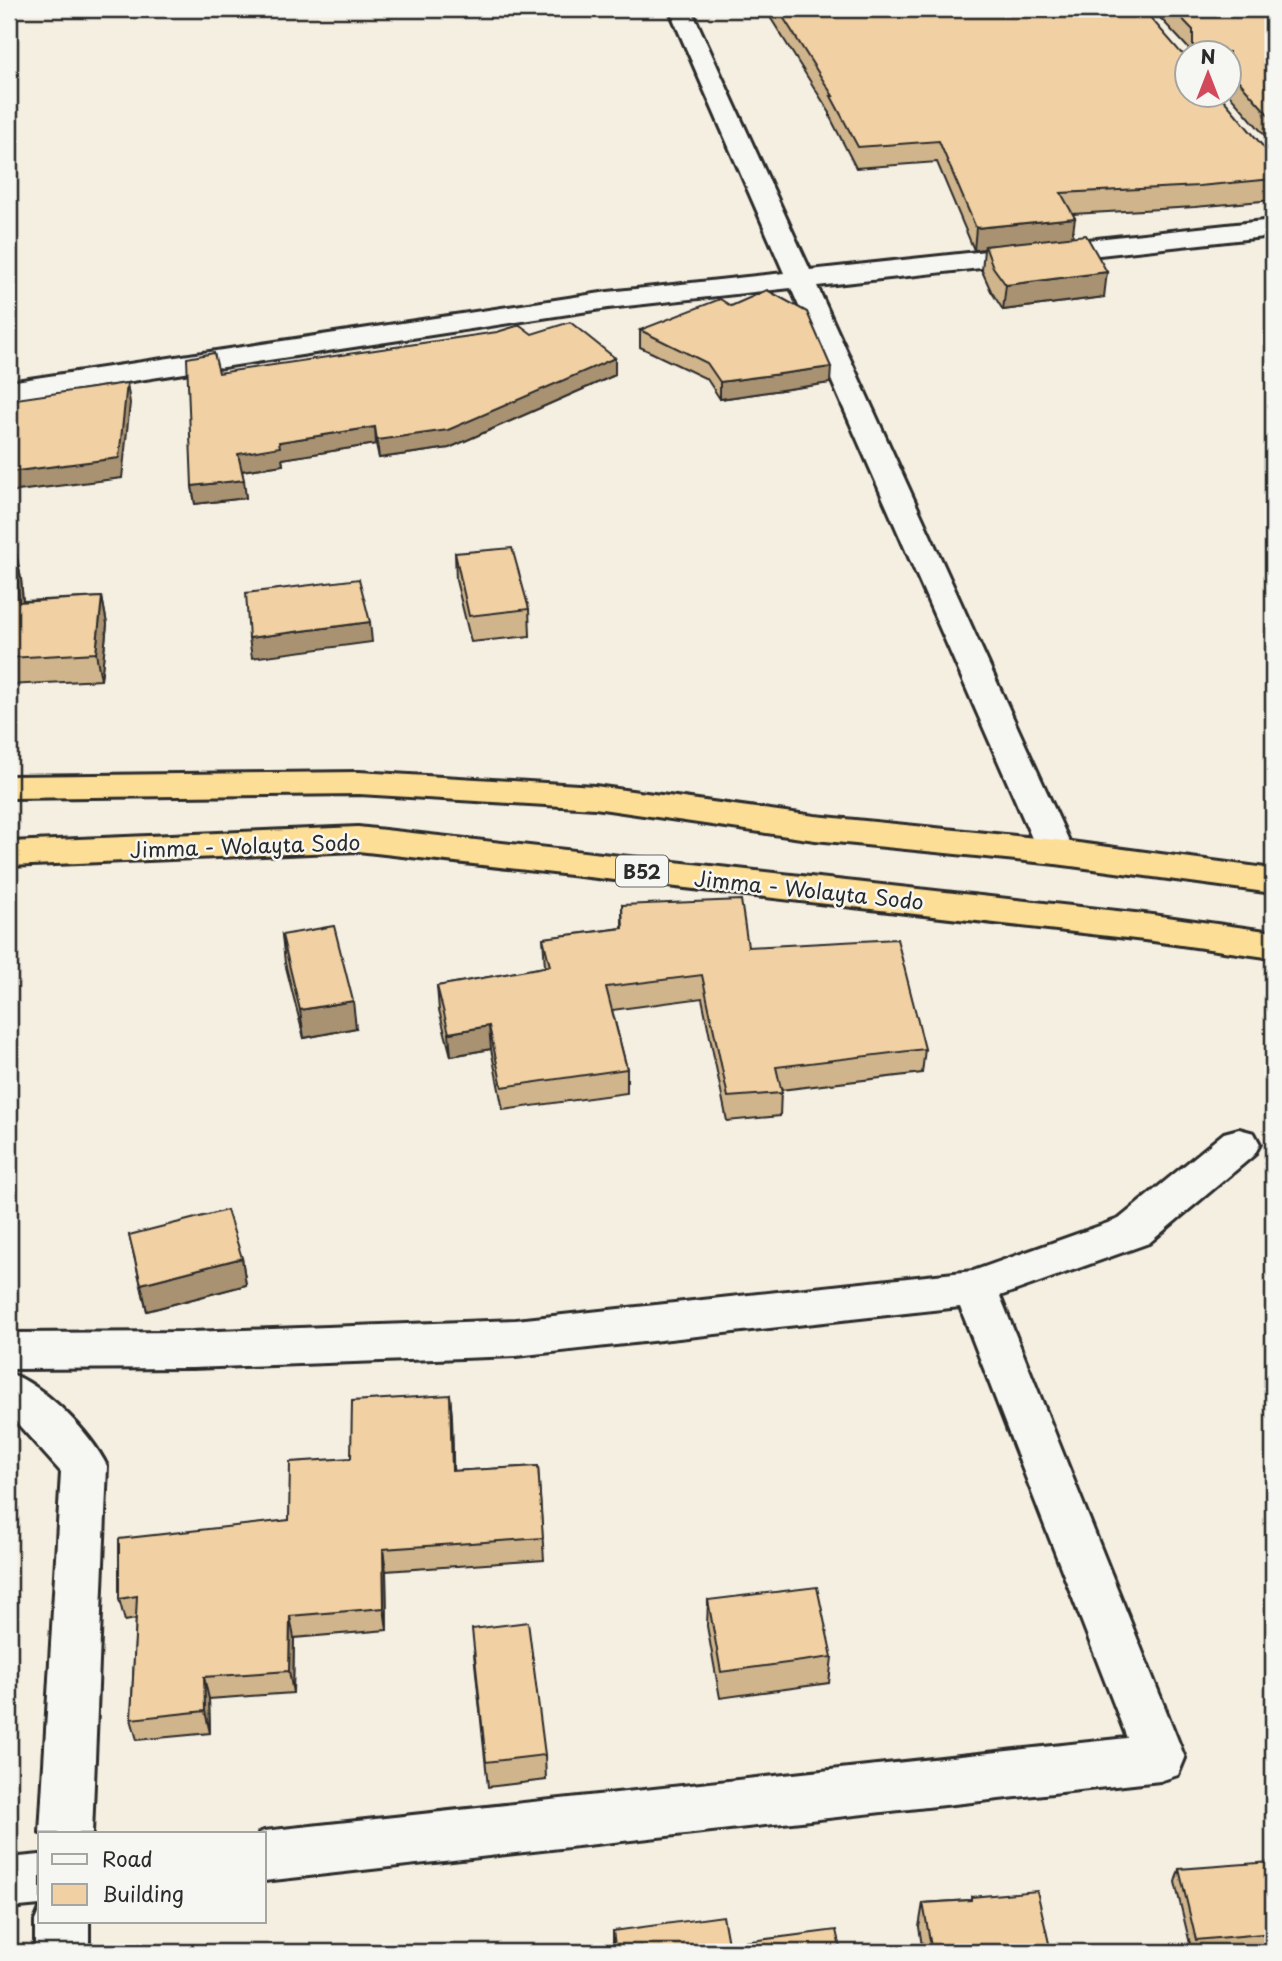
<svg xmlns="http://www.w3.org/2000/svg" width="1282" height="1961" viewBox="0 0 1282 1961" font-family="'Playpen Sans',sans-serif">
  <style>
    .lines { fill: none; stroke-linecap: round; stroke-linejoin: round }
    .minor-casing { stroke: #2b2b2b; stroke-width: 6 }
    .highway-casing { stroke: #2b2b2b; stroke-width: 6 }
    .minor { fill: #f6f6f2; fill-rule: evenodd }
    .highway { fill: #fcde96; fill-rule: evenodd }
    .wall { fill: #cfb48c; stroke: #2b2b2b; stroke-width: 2 }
    .shaded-wall { fill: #a99272; stroke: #2b2b2b; stroke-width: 2 }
    .building { fill: #f1d1a3; stroke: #2b2b2b; stroke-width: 2 }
    .labels { text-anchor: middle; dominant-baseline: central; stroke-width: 5; stroke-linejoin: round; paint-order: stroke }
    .shield { fill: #f6f6f2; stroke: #686867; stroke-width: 2 }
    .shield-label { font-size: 19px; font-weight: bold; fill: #2b2b2b }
    .street-label { font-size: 21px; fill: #2b2b2b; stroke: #f6f6f2 }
  </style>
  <rect width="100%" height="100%" fill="#f5efe2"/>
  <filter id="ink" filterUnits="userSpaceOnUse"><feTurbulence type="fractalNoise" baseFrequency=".0143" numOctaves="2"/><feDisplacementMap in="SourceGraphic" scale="14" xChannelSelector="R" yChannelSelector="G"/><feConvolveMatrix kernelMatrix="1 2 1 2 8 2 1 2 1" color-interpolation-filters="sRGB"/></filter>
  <g filter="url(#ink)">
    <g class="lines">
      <!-- minor casing -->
      <g class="minor-casing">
        <g id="minor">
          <polygon points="669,9 691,9 810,270 1273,220 1273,236 817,286 1074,852 1069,860 1056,864 1043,860 1038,852 791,288 608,308 9,400 9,382 608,292 784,273"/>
          <polygon points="1239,1129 1254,1133 1260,1144 1254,1155 1149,1243 1000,1296 1185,1758 1178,1775 1160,1781 264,1881 264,1833 259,1833 264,1831 1127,1738 960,1307 516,1356 192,1368 9,1369 9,1333 192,1332 516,1320 973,1271 1119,1219 1224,1133"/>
          <path d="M9,1373C44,1385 90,1432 107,1466L92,1833H40L61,1472L9,1414Z"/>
          <polygon points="40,1855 40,1905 9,1908 9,1858"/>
          <polygon points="40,1909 40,1921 89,1921 89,1952 35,1952 35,1921"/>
        </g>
      </g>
      <!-- highway casing -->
      <g class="highway-casing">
        <g id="highway">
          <polygon points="359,772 595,786 815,816 1056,840 1273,869 1273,893 1056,864 815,840 595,808 359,794 9,798 9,776"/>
          <polygon points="358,827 1153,915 1273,932 1273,958 1153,941 358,851 9,866 9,842"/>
        </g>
      </g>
      <!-- minor -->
      <use href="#minor" class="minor"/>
      <!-- highway -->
      <use href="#highway" class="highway"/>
    </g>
    <!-- wall -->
    <g class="wall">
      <polygon points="765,9 1143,9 1187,94 1266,150 1273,152 1273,200 1195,207 1073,214 1072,237 1104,297 1003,310 991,291 982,271 984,249 974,250 937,162 856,168 830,117 830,113"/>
      <polygon points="1152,9 1273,9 1273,145 1229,94 1229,52 1190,52 1190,50"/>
      <polygon points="640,330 830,383 720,399 707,379 640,347"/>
      <polygon points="532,334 615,358 615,375 449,448 379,458 376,444 282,459 283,465 242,471 246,498 195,504 192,486 219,373"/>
      <polygon points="16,553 21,579 23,601 102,597 107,624 101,680 9,685 9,554"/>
      <polygon points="455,553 529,609 530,636 471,642 456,580"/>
      <polygon points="622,905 748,947 925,1049 922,1073 781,1090 780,1116 727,1121 702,998 612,1010 627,1069 627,1093 503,1110 491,1049 451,1056 439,1010 437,986 545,967 543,938 622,928"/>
      <polygon points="282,935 356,1028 304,1038 285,963"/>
      <polygon points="129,1235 242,1258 246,1285 147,1311"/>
      <polygon points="450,1395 452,1418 453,1471 538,1466 544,1560 386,1571 387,1630 294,1638 293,1693 209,1699 210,1733 137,1740 131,1719 136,1619 125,1621 119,1599 289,1520 351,1458"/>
      <polygon points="708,1600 832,1657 829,1683 720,1698 707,1626"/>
      <polygon points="474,1654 545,1755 546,1780 488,1787"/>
      <polygon points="1179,1869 1273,1871 1273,1945 1192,1952 1175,1882"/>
      <polygon points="971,1897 1051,1952 923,1952 919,1927 923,1903 971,1900"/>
      <polygon points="613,1931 728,1944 841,1952 613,1952"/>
    </g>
    <!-- shaded-wall -->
    <g class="shaded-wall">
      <polygon points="1075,218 1072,239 985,246 984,249 974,250 976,228"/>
      <polygon points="1107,272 1104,297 1003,310 1006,285"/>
      <polygon points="615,358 615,375 449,448 379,458 377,440"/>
      <polygon points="831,367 830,383 720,399 720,382"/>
      <polygon points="127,383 130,403 122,478 9,492 9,472"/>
      <polygon points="375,427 376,444 282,459 283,465 240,471 238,454 279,442"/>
      <polygon points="244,480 246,498 195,504 192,486"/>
      <polygon points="16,553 21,579 25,628 19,602"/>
      <polygon points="102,597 107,624 101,680 96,653"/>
      <polygon points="370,622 372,642 252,658 249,638"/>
      <polygon points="353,1001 356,1028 304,1038 300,1010"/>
      <polygon points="489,1026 491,1049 451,1056 449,1033"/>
      <polygon points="242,1258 246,1285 147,1311 141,1284"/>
      <polygon points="450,1395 452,1418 454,1494 452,1471"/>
      <polygon points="383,1549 386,1571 387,1630 384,1608"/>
      <polygon points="290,1616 294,1638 293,1693 289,1671"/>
      <polygon points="204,1677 209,1699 210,1733 205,1711"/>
    </g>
    <!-- building -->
    <g class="building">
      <polygon points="778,9 1143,9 1181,53 1187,55 1187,94 1219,94 1266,150 1273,152 1273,179 1199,186 1061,193 1075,218 976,228 939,141 858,147 831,96 833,96"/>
      <polygon points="1173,9 1273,9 1273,120 1231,72 1229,72 1229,52 1193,52 1193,30"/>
      <polygon points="1086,235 1107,272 1006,285 993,267 985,246"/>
      <polygon points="767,290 807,312 831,367 720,382 707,363 640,330 720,299 731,306"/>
      <polygon points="570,322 615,358 448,430 377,440 375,427 279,442 280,447 238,454 244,480 192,486 187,358 214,353 219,373 497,332 520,325 532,334"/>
      <polygon points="127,383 119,458 9,472 9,400"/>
      <polygon points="512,548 529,609 469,616 455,553"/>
      <polygon points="16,553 19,602 102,597 96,653 9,658 9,554"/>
      <polygon points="359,579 370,622 249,638 246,593"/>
      <polygon points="741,900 748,947 897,939 925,1049 776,1067 782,1093 728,1097 702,975 606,987 627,1069 502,1087 489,1026 449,1033 437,986 550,966 543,938 623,928 622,905"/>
      <polygon points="334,926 353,1001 300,1010 282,935"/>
      <polygon points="227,1210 242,1258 141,1284 129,1235"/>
      <polygon points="450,1395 452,1471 538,1466 543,1538 383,1549 384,1608 290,1616 289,1671 204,1677 205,1711 131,1719 137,1596 119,1599 119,1539 289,1520 290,1462 351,1458 352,1401"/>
      <polygon points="817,1587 832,1657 721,1672 708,1600"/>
      <polygon points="528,1622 545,1755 486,1762 472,1629"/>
      <polygon points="1271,1862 1273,1871 1273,1933 1196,1940 1179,1869"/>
      <polygon points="1037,1891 1051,1952 932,1952 923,1903 971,1900 971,1897"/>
      <polygon points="723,1916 728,1944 836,1930 841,1952 616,1952 613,1931"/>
    </g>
  </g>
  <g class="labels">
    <!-- shield labels -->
    <rect class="shield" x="616" y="855.5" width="52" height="31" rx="5"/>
    <g class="shield-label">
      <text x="642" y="871">B52</text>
    </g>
    <!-- street labels -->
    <g class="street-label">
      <text transform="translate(245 845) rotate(-2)">Jimma - Wolayta Sodo</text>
      <text transform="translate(809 889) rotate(6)">Jimma - Wolayta Sodo</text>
    </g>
  </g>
  <!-- margin -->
  <rect width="1282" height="1961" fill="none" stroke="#f6f6f2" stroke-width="35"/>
  <rect x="18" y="18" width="1247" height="1926" fill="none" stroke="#2b2b2b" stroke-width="2.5" filter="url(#ink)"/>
  <!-- legend -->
  <rect x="38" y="1832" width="228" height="91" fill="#f6f6f2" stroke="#a5a5a2" stroke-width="2"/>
  <rect x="52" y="1854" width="35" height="10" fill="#f6f6f2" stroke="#a5a5a2" stroke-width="2"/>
  <text x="102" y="1867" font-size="21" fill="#2b2b2b">Road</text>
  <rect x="52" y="1884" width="35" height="21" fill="#f1d1a3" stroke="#a5a5a2" stroke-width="2"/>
  <text x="102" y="1902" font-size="21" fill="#2b2b2b">Building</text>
  <!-- north arrow -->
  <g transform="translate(1208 74)"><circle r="33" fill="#f6f6f2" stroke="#a5a5a2" stroke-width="2"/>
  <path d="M0-5L12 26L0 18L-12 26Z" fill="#d1495b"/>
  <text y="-10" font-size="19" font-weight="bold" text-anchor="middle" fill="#2b2b2b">N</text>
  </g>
</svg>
